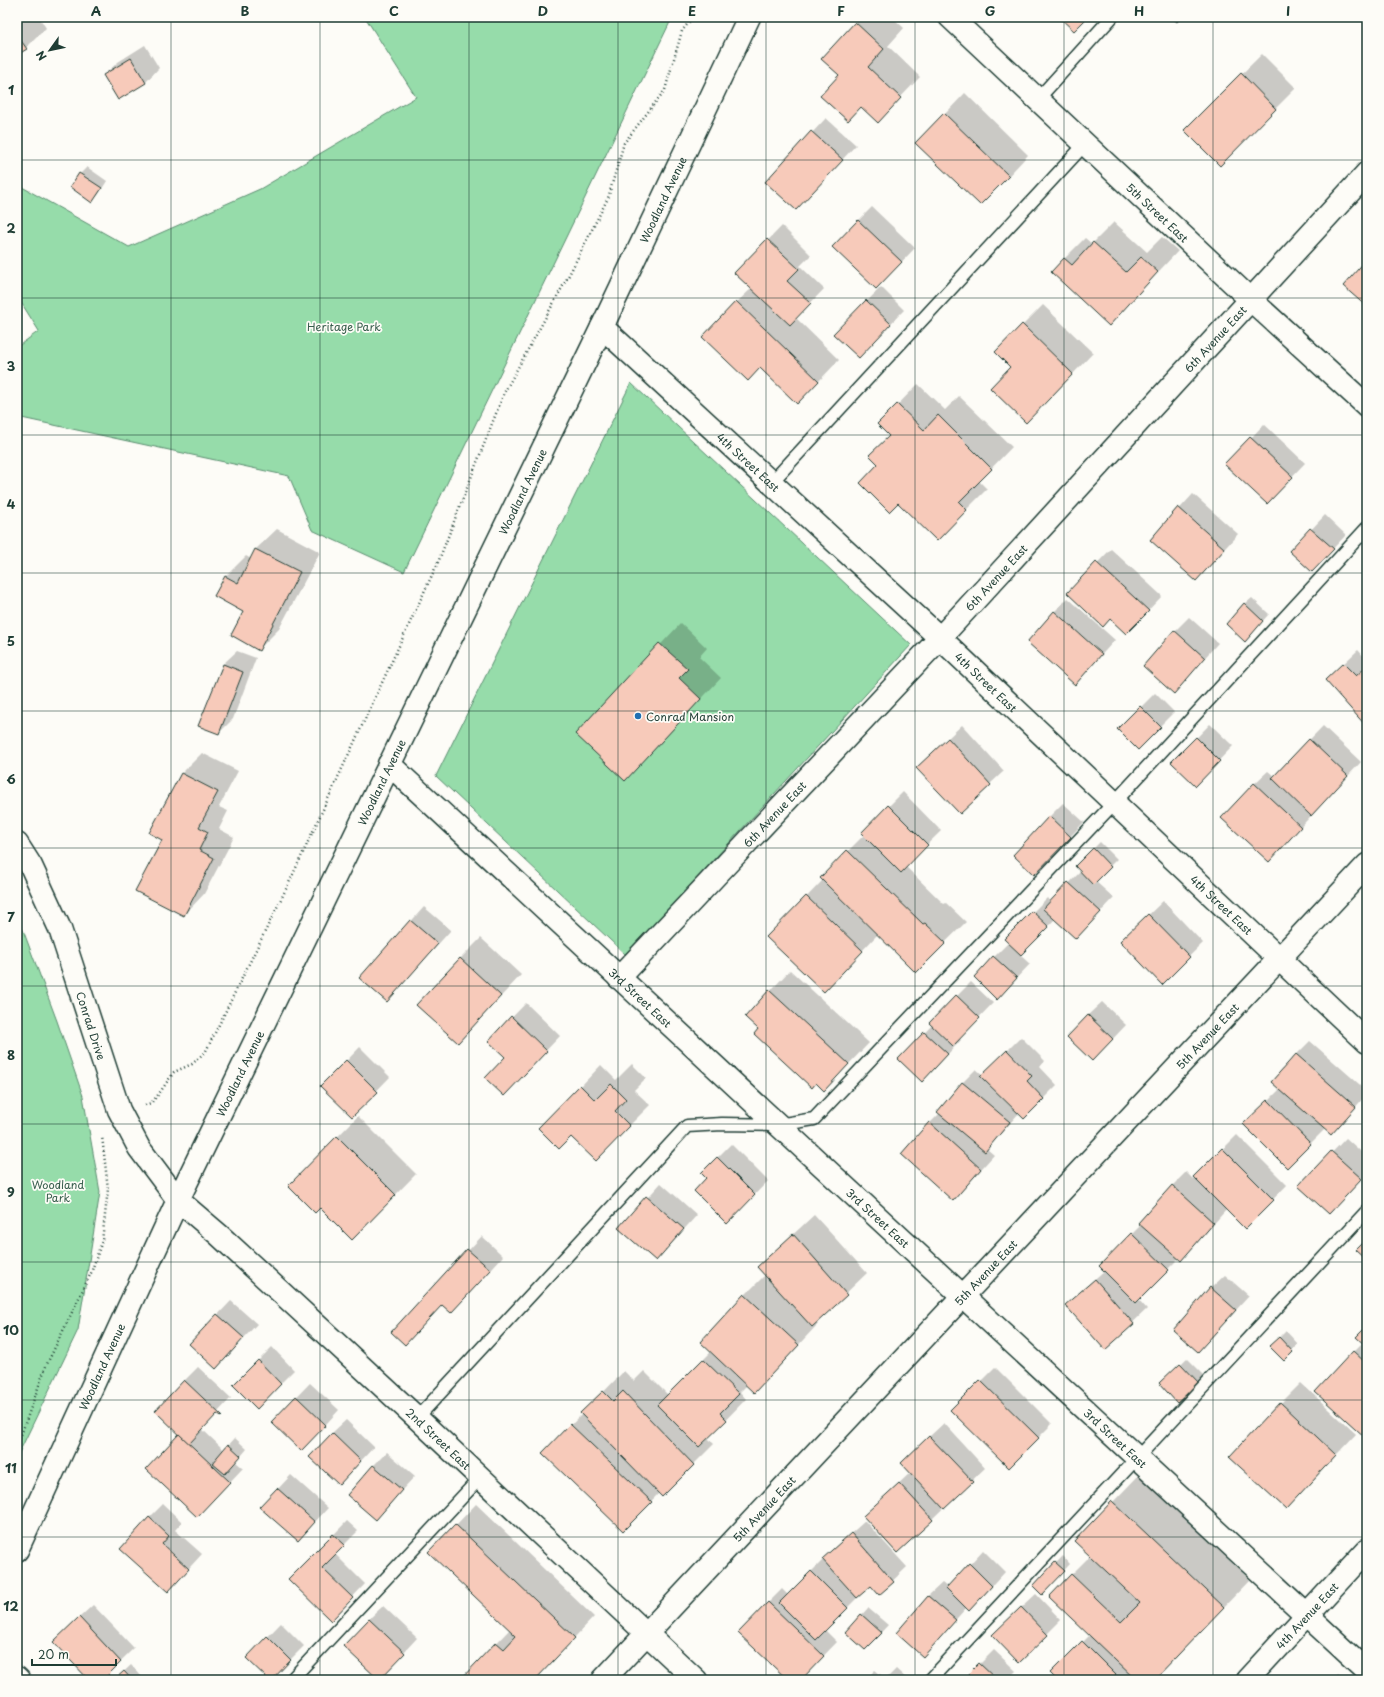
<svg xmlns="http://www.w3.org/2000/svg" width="1384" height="1697" viewBox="0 0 1384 1697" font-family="'Playpen Sans',sans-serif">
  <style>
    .green { fill: #96dcaa; stroke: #5a8c6f }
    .shadow { fill: #0003 }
    .building { fill: #f7caba; stroke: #1f3d34 }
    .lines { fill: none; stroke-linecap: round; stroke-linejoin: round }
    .service-casing { stroke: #1f3d34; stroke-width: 15 }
    .minor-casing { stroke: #1f3d34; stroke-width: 25 }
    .tertiary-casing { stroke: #1f3d34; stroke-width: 25 }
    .path { stroke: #1f3d34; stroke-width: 2.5; stroke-dasharray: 1 3; stroke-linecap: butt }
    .service { stroke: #fdfcf7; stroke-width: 12 }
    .minor { stroke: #fdfcf7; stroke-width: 22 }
    .tertiary { stroke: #fdfcf7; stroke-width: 22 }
    .grid { fill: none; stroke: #1f3d34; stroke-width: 1; stroke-opacity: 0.55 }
    .poi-dot { fill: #1f6fb2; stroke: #fdfcf7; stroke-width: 1.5 }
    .labels { text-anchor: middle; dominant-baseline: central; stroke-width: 3.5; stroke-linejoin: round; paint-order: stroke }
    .street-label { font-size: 11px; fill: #1f3d34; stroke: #fdfcf7 }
    .park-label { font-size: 11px; fill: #375d4c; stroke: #fdfcf7 }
    .poi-label { font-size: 11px; fill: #1f3d34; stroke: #fdfcf7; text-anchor: start }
    .neatline { fill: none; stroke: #1f3d34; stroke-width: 1.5 }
    .grid-label { font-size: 13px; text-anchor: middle; font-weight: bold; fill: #1f3d34 }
  </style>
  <rect width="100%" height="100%" fill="#fdfcf7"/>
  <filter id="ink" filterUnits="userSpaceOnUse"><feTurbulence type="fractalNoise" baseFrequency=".025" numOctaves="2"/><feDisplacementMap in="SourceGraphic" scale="8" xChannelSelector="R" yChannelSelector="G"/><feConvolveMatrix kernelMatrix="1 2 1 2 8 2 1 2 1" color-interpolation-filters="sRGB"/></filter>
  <g filter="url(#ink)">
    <!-- green -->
    <g class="green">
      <polygon points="365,17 672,18 404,572 312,530 289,476 17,417 17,347 39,331 17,296 17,189 22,187 129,247 260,189 416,97"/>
      <polygon points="631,383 911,645 626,955 436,776"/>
      <polygon points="17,920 23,930 57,1021 83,1096 100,1192 78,1330 17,1457"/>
    </g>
    <!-- shadow -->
    <g class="shadow">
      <polygon points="17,17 39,17 46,28 26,48 17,54"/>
      <polygon points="861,17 892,17 904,28 888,46 920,77 878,121 840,75 855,23"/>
      <polygon points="145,45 159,68 146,82 118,99 104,75 118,62"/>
      <polygon points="1262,54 1296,88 1220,164 1185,130"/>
      <polygon points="965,93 1028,155 1001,184 945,114"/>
      <polygon points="826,118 856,145 796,209 766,182"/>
      <polygon points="87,167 107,181 98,195 92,201 80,174"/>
      <polygon points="872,207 915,248 890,274 858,221"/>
      <polygon points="1114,222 1147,252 1162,237 1178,251 1109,324 1064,259 1085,238 1092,244"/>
      <polygon points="782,226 811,255 800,266 824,289 796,318 839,360 818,382 737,302 752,288 736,273"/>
      <polygon points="881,287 904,310 859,356 835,334"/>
      <polygon points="1043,305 1093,353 1047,401 996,352"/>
      <polygon points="918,384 945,410 959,396 1012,447 979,481 987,489 957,519 898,502 879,464 890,436 879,424"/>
      <polygon points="1264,424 1305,463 1280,489 1251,438"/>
      <polygon points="1193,494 1238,534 1196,580 1151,540"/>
      <polygon points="1325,515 1346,535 1325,557 1291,551"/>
      <polygon points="277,529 320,552 279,629 259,649 245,611 226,576 246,556 251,559 256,549"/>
      <polygon points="1111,549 1162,596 1140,619 1110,618 1068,593"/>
      <polygon points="1068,598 1115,640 1075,684 1054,612"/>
      <polygon points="1252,598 1269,614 1251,634 1245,604"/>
      <polygon points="1189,617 1218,643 1174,692 1175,631"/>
      <polygon points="681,623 707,648 699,657 721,678 645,759 576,734"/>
      <polygon points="1358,650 1367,660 1367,725 1340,667"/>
      <polygon points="237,651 256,658 233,719 219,733 223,664"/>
      <polygon points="1155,693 1174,712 1138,748 1119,729"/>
      <polygon points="1210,724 1233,746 1196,784 1173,762"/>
      <polygon points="962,725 1004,771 990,784 931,754"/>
      <polygon points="1323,726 1361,762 1282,847 1254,784 1268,771 1274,776"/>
      <polygon points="202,753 238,771 219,807 228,811 219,829 234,837 204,894 184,915 163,840 182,773"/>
      <polygon points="903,792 941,831 905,866 944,904 946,903 966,922 916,971 878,934 844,970 768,937 823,880 821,878 864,835 862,833"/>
      <polygon points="1063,803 1084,822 1048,860 1049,817"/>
      <polygon points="1100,842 1117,859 1095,881 1114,898 1089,924 1055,919 1020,955 1030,964 1011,984 994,957 1009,942 1006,939 1047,898 1051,902 1081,871 1076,866"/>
      <polygon points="1163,901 1203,943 1162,983 1135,928"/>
      <polygon points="424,907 451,930 387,1001 360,978"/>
      <polygon points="481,938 521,975 458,1042 460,959"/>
      <polygon points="790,970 869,1043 844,1069 760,1029 746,1017"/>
      <polygon points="971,982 993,1003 959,1038 961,1040 936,1067 900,1059 932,1025 930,1023"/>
      <polygon points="1102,1002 1126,1025 1106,1046 1088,1015"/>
      <polygon points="526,1003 560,1036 517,1081 507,1056 489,1041"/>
      <polygon points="1021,1037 1045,1061 1040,1067 1057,1085 1024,1118 1019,1113 987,1149 994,1155 953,1200 930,1123 940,1113 962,1083 976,1069 983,1075"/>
      <polygon points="1310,1041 1367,1091 1367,1094 1344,1120 1325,1129 1287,1167 1245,1124 1280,1089 1296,1055"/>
      <polygon points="360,1047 390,1077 352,1116 322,1086"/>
      <polygon points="632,1064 646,1078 634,1090 650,1105 616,1139 581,1086 601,1065 616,1080"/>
      <polygon points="358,1116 416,1174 352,1239 320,1206 289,1186"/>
      <polygon points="1237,1135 1287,1185 1245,1228 1227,1209 1194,1246 1180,1260 1179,1258 1138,1299 1147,1309 1105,1349 1080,1292 1105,1270 1100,1266 1141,1225 1172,1186 1186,1172 1193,1179"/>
      <polygon points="1346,1138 1367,1157 1367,1173 1343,1199 1300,1186"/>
      <polygon points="731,1144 768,1181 727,1223 708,1178 702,1173"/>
      <polygon points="661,1183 697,1215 669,1246 620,1228"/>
      <polygon points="814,1215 867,1273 816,1322 818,1324 774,1371 747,1385 740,1392 746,1399 708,1438 714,1444 662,1496 659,1493 623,1530 544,1453 624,1371 634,1381 644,1371 668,1395 711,1352 745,1295 765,1275 758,1267"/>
      <polygon points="482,1236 503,1256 465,1298 443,1304 405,1344 392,1332"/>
      <polygon points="1225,1275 1249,1296 1198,1351 1211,1288"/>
      <polygon points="231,1301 257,1324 216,1368 190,1344"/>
      <polygon points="1367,1327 1367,1436 1366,1437 1353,1352 1363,1342"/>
      <polygon points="1286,1331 1298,1344 1284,1359 1271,1346"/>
      <polygon points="272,1347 294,1370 257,1407 234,1385"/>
      <polygon points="1187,1358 1204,1375 1177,1402 1160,1384"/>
      <polygon points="198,1367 231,1398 202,1429 224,1450 235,1438 247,1449 236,1462 243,1468 211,1502 180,1434 184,1381"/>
      <polygon points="995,1367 1052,1424 1009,1467 952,1410"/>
      <polygon points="310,1383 339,1410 315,1436 272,1422"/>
      <polygon points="1301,1383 1356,1434 1286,1508 1281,1403"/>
      <polygon points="346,1420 374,1447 339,1484 332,1433"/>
      <polygon points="944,1423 985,1468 932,1519 864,1516 911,1472 916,1449"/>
      <polygon points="387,1452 415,1476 376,1518 373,1466"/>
      <polygon points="291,1475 328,1508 298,1540 261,1507"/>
      <polygon points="1139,1475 1250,1580 1153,1680 1137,1680 1135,1678 1134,1680 1058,1680 1052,1673 1090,1635 1071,1575 1091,1555 1113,1502"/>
      <polygon points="163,1504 182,1522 175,1530 202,1554 168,1591 149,1518"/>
      <polygon points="476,1504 594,1617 534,1680 461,1680 510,1629 456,1525"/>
      <polygon points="347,1521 358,1531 335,1554 365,1584 344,1606 290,1579"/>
      <polygon points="865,1521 907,1567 879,1594 871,1585 861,1594 825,1630 837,1642 800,1680 789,1680 768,1603 782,1589 788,1595 837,1546"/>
      <polygon points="983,1550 1005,1572 983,1596 967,1607 923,1656 928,1596 942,1583 948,1588"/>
      <polygon points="1063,1556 1070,1564 1049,1587 1034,1586"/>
      <polygon points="1036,1594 1061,1620 1019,1662 1007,1621"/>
      <polygon points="93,1605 134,1648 101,1680 91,1680 68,1628"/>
      <polygon points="383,1606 417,1638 392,1665 369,1619"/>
      <polygon points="868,1608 888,1625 872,1642 846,1632"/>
      <polygon points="281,1623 304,1646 270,1680 247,1658"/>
      <polygon points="994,1650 1016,1671 1007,1680 964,1680"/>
      <polygon points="131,1665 145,1680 115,1680"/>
      <polygon points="896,1669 908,1680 865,1680 875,1670 886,1679"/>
      <polygon points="319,1675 325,1680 314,1680"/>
      <polygon points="1338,1675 1343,1680 1334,1680"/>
    </g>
    <!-- building -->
    <g class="building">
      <polygon points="1059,17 1088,17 1074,31"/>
      <polygon points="1165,17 1182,17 1177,22 1171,17 1168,20"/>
      <polygon points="855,22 884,49 868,67 901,98 878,123 861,107 848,121 820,96 839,75 821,59"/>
      <polygon points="17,35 27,49 17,55"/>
      <polygon points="131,58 146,83 118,100 103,75"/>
      <polygon points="1241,73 1276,109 1220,166 1184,130"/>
      <polygon points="944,113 1009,176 980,205 915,143"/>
      <polygon points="811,131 843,160 796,210 765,182"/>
      <polygon points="79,173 102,188 92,203 70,187"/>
      <polygon points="858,220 902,262 876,289 832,247"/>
      <polygon points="767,239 799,269 787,281 811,303 790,325 734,273"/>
      <polygon points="1093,242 1126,272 1141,257 1158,272 1109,326 1051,272 1064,258 1072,265"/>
      <polygon points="1367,259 1367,307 1343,286"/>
      <polygon points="866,300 891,324 859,358 833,334"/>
      <polygon points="736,301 819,381 797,404 760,368 748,381 702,337"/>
      <polygon points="1022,324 1073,374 1026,423 990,388 1010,367 995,352"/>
      <polygon points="897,404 924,430 938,415 992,469 959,502 967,510 937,541 898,503 889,512 860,483 878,464 869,455 889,436 877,424"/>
      <polygon points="1250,437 1293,477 1267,504 1224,464"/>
      <polygon points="1178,507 1225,549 1196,581 1150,540"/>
      <polygon points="1310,528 1334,549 1312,572 1289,551"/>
      <polygon points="255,549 300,572 259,651 231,635 243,612 214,596 225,576 238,583"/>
      <polygon points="1096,562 1149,611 1126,634 1110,619 1103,627 1067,593"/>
      <polygon points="1244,603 1263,621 1245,642 1226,624"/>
      <polygon points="1054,611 1102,654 1075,685 1027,642"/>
      <polygon points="1174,630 1205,658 1174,694 1143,666"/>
      <polygon points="659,643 688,669 679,678 701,699 625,781 575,734"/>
      <polygon points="1343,663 1356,676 1367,666 1367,727 1325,680"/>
      <polygon points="223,664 243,672 219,734 198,726"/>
      <polygon points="1140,706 1161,727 1138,750 1117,729"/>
      <polygon points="1196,737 1220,761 1196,786 1171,762"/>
      <polygon points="948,738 991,785 960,814 916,768"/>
      <polygon points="1309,739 1348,776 1311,816 1272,778"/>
      <polygon points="181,773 218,792 199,827 208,832 199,850 214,858 184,916 135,891 162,840 149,833"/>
      <polygon points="1254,783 1301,827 1269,862 1221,818"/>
      <polygon points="888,805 928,845 901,873 861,833"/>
      <polygon points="1049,816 1071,837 1034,875 1013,855"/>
      <polygon points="1093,848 1111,867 1093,885 1075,866"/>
      <polygon points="847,850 923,924 925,923 946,943 916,973 820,878"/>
      <polygon points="1068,882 1101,912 1076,939 1043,909"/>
      <polygon points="806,896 863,951 824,992 766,937"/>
      <polygon points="1032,911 1049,927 1021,955 1004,939"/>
      <polygon points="1148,914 1190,957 1162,985 1120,941"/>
      <polygon points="410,920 438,944 387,1002 359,978"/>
      <polygon points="993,956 1017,978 997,1000 974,977"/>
      <polygon points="460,958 501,996 458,1043 416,1005"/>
      <polygon points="769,990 849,1064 824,1091 816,1083 812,1088 754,1034 758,1029 745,1017"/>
      <polygon points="956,995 980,1018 953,1046 929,1023"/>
      <polygon points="1088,1015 1113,1039 1092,1061 1067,1037"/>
      <polygon points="511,1016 547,1051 504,1096 485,1078 505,1057 488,1041"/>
      <polygon points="924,1032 948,1054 922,1082 898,1059"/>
      <polygon points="1007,1050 1032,1076 1027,1081 1044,1099 1024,1119 980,1076"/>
      <polygon points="1296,1054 1356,1107 1331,1135 1271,1082"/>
      <polygon points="346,1060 378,1092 352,1117 320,1086"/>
      <polygon points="962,1082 1010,1122 985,1152 937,1112"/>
      <polygon points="611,1084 626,1099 615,1111 630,1126 596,1161 571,1137 559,1149 538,1128 580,1085 595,1100"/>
      <polygon points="1268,1100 1311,1144 1287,1168 1243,1124"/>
      <polygon points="929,1122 981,1169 953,1201 901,1154"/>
      <polygon points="337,1136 396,1195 352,1240 320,1208 315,1213 288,1186"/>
      <polygon points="1222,1148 1274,1200 1245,1229 1193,1177"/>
      <polygon points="1331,1151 1362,1179 1329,1214 1298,1186"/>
      <polygon points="717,1157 755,1195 727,1224 694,1191 706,1178 701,1173"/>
      <polygon points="1172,1185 1214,1223 1181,1261 1138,1223"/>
      <polygon points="646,1196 684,1229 656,1261 618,1228"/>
      <polygon points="1131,1233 1169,1270 1136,1303 1099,1266"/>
      <polygon points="793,1234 847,1295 812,1327 757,1267"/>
      <polygon points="1367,1238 1367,1261 1355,1250"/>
      <polygon points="467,1249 491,1270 451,1313 442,1305 405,1345 391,1332"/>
      <polygon points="1095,1279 1134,1324 1105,1350 1065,1305"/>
      <polygon points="1210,1287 1236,1310 1198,1352 1173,1330"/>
      <polygon points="744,1294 799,1345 754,1393 700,1342"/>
      <polygon points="217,1314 244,1338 216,1369 189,1344"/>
      <polygon points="1367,1326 1367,1347 1356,1337"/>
      <polygon points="1279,1337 1293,1352 1284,1361 1269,1346"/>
      <polygon points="1353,1351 1367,1364 1366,1438 1315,1392"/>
      <polygon points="703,1359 739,1394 720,1413 727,1420 699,1447 657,1405"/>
      <polygon points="258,1360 281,1384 257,1409 233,1385"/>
      <polygon points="1180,1363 1199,1383 1177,1403 1159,1383"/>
      <polygon points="184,1380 222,1416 221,1417 217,1414 189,1444 155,1411"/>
      <polygon points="980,1380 1039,1438 1009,1468 950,1410"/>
      <polygon points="603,1391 613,1401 623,1391 694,1465 662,1497 580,1413"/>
      <polygon points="296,1396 326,1425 301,1451 271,1422"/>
      <polygon points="1280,1402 1336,1455 1286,1509 1229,1457"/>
      <polygon points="570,1424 652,1502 623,1531 542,1453"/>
      <polygon points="332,1433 361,1461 339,1485 309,1457"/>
      <polygon points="179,1434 230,1482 197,1517 146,1469"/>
      <polygon points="929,1436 973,1482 944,1509 901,1463"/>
      <polygon points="228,1444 241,1456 225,1474 212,1463"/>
      <polygon points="373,1465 402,1490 376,1520 347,1495"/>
      <polygon points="899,1483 933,1520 897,1553 863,1516"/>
      <polygon points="277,1488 315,1522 298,1541 259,1507"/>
      <polygon points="1112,1501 1224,1607 1154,1680 1136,1680 1049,1597 1071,1574 1121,1622 1140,1603 1074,1541"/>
      <polygon points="149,1517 169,1536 162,1544 189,1569 168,1592 120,1549"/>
      <polygon points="455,1524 575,1638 535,1680 460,1680 496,1642 504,1649 516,1636 428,1552"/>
      <polygon points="851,1533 894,1582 879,1595 871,1586 857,1598 822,1559"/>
      <polygon points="333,1534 345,1545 322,1568 353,1598 331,1621 288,1579"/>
      <polygon points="1055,1562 1065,1571 1042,1595 1033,1586"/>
      <polygon points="969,1563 992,1586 969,1611 946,1588"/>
      <polygon points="811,1571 848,1608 816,1640 779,1603"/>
      <polygon points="928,1596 956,1620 923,1657 896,1633"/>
      <polygon points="768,1602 824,1656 801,1680 788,1680 738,1633"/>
      <polygon points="1021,1607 1048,1635 1019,1663 992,1635"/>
      <polygon points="861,1614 882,1633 865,1650 845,1632"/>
      <polygon points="79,1617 121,1662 103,1680 89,1680 53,1642"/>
      <polygon points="369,1619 405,1653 379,1680 343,1646"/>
      <polygon points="267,1636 291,1660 272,1680 269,1680 246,1658"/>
      <polygon points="1082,1641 1121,1680 1057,1680 1050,1673"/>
      <polygon points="979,1663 997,1680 962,1680"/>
      <polygon points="124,1671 132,1680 114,1680"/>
    </g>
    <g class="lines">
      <!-- service casing -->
      <g class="service-casing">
        <g id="service">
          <polyline points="1037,100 1112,17"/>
          <polyline points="771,483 1085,144"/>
          <polyline points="417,1418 687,1126 722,1124 778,1125 814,1119 1114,803 1367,528"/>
          <polyline points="291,1680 480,1478"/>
          <polyline points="930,1680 1367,1211"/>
        </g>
      </g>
      <!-- minor casing -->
      <g class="minor-casing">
        <g id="minor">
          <path id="s1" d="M950,17L1251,300L1367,406"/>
          <path id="s2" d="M602,327L940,638L1367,1042"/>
          <path id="s3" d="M389,764L1367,1671"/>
          <path id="s4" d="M619,978L940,638L1367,173"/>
          <polyline points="17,1678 19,1680"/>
          <path id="s5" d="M603,1680L1367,865"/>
          <path id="s6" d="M1247,1680L1367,1550"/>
        </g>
      </g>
      <!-- tertiary casing -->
      <g class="tertiary-casing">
        <g id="tertiary">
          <path id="s7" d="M17,844L31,866L60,929L119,1110L139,1148L178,1200L219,1235L417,1418L696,1680"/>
          <path id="s8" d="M17,1550L178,1200L602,327L749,17"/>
        </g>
      </g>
      <!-- path -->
      <g class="path">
        <polyline points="145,1105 151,1103 158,1095 174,1072 192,1064 206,1051 288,885 439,560 504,393 569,275 608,198 624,143 665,90 682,31 693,17"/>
        <polyline points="17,1446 46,1366 91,1273 102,1241 108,1189 102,1136"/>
      </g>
      <!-- service -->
      <use href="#service" class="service"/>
      <!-- minor -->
      <use href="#minor" class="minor"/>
      <!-- tertiary -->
      <use href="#tertiary" class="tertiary"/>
    </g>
  </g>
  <!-- grid -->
  <path class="grid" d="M171,17V1680M320,17V1680M469,17V1680M618,17V1680M766,17V1680M915,17V1680M1064,17V1680M1213,17V1680M17,160H1367M17,298H1367M17,435H1367M17,573H1367M17,711H1367M17,848H1367M17,986H1367M17,1124H1367M17,1262H1367M17,1400H1367M17,1537H1367"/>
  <!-- markers -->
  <circle class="poi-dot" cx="638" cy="716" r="4"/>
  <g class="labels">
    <!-- street labels -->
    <g class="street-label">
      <text stroke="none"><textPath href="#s8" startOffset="1497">Woodland Avenue</textPath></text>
      <text stroke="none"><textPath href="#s1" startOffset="285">5th Street East</textPath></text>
      <text stroke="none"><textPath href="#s4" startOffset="874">6th Avenue East</textPath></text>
      <text stroke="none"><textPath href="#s2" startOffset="199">4th Street East</textPath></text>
      <text stroke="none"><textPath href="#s8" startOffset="1173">Woodland Avenue</textPath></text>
      <text stroke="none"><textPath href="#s4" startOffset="550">6th Avenue East</textPath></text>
      <text stroke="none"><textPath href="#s2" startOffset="523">4th Street East</textPath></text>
      <text stroke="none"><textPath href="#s8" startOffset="850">Woodland Avenue</textPath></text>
      <text stroke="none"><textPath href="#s4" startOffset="226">6th Avenue East</textPath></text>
      <text stroke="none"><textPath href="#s2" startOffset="847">4th Street East</textPath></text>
      <text stroke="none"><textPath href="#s3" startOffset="343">3rd Street East</textPath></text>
      <text stroke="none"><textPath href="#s7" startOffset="197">Conrad Drive</textPath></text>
      <text stroke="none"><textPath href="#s5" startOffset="883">5th Avenue East</textPath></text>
      <text stroke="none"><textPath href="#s8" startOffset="526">Woodland Avenue</textPath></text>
      <text stroke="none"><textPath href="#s3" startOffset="667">3rd Street East</textPath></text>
      <text stroke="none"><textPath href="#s5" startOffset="559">5th Avenue East</textPath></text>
      <text stroke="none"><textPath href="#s8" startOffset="202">Woodland Avenue</textPath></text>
      <text stroke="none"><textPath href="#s7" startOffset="747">2nd Street East</textPath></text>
      <text stroke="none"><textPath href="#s3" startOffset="991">3rd Street East</textPath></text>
      <text stroke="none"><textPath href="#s5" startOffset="235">5th Avenue East</textPath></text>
      <text stroke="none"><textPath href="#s6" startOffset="88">4th Avenue East</textPath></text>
    </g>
    <!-- park labels -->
    <g class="park-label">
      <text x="344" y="326">Heritage Park</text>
      <text x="58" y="1184">Woodland<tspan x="58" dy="13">Park</tspan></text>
    </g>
    <!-- poi labels -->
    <g class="poi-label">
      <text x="646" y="716">Conrad Mansion</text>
    </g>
  </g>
  <!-- margin -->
  <rect width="1384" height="1697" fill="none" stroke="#fdfcf7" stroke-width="44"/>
  <!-- north arrow -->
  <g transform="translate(50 50) rotate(237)" stroke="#fdfcf7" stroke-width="3" paint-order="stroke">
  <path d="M0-3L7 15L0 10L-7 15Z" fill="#1f3d34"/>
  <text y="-6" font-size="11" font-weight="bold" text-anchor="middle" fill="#1f3d34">N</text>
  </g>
  <!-- scale -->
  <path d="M32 1659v6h84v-6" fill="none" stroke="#1f3d34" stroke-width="2"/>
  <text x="38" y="1659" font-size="12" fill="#1f3d34" stroke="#fdfcf7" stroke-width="3" paint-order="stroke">20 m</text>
  <rect x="22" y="22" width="1340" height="1653" class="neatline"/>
  <g class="grid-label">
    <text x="96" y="16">A</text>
    <text x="245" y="16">B</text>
    <text x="394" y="16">C</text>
    <text x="543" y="16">D</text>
    <text x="692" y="16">E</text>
    <text x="841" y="16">F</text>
    <text x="990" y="16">G</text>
    <text x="1139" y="16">H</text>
    <text x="1288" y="16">I</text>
    <text x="11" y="95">1</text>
    <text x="11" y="233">2</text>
    <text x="11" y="371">3</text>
    <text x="11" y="509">4</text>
    <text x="11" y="646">5</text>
    <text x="11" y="784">6</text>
    <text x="11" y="922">7</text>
    <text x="11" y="1060">8</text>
    <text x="11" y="1197">9</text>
    <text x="11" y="1335">10</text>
    <text x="11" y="1473">11</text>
    <text x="11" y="1611">12</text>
  </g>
</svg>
